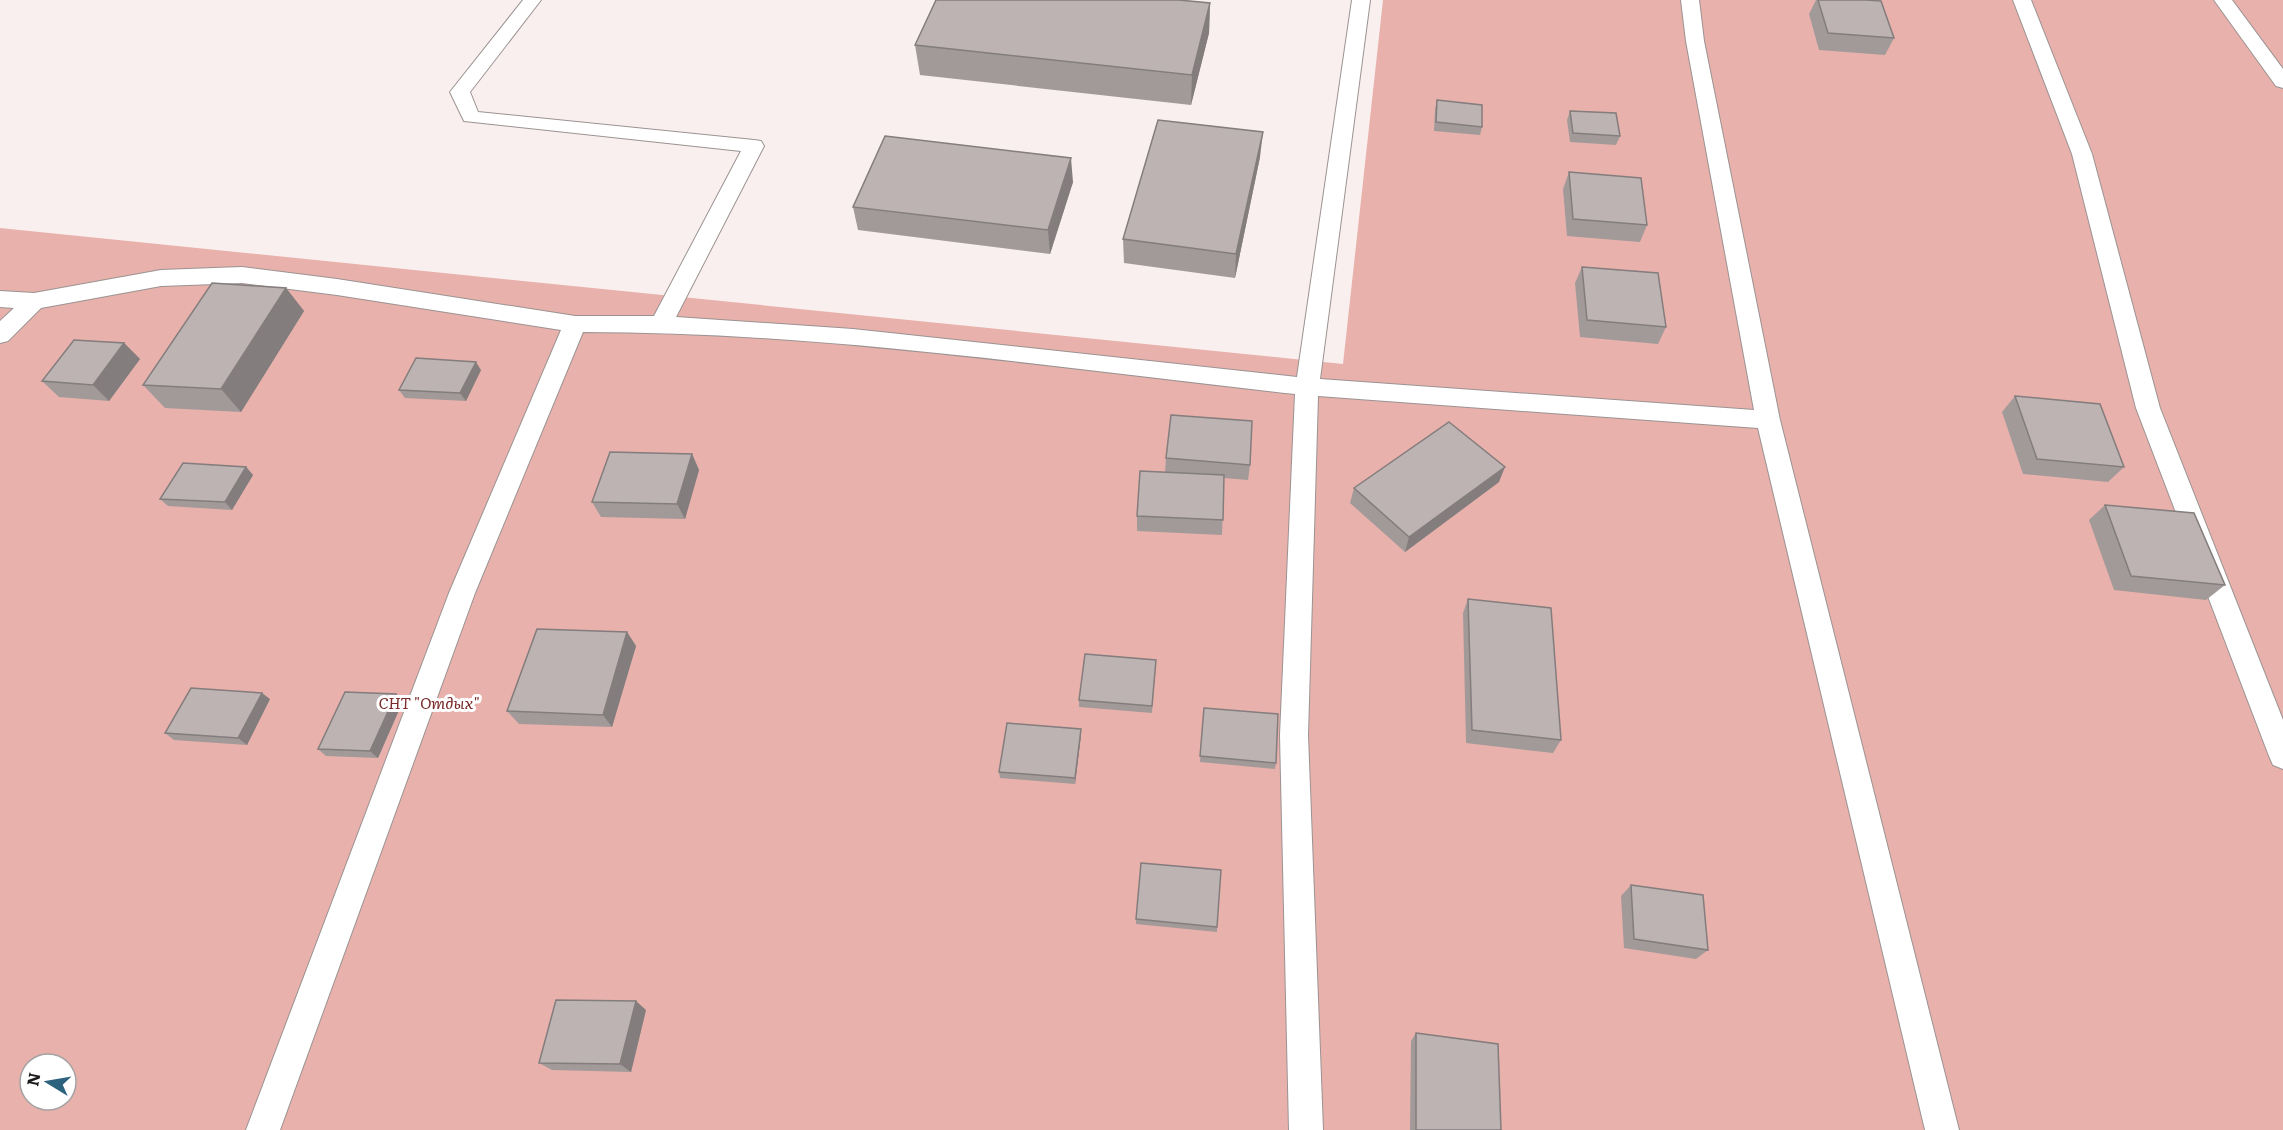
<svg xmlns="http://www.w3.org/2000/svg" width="2283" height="1130" viewBox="0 0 2283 1130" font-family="Literata,serif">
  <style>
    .green { fill: #e8b1ac; fill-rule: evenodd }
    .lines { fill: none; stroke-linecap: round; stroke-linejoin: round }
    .service-casing { stroke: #9b9392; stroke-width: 2 }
    .service { fill: #fff; fill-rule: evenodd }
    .wall { fill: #a29a99 }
    .shaded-wall { fill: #847d7d }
    .building { fill: #bcb3b2; stroke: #847d7d; stroke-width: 1.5 }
    .labels { text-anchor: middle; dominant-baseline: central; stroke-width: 6; stroke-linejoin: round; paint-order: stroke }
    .park-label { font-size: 16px; font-style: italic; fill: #792b2a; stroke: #fff }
  </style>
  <rect width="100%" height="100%" fill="#f9efee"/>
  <!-- green -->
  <path class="green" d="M1383,0H2283V1130H0V228L1343,364ZM30,1064H66V1100H30Z"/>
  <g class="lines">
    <!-- service casing -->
    <g class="service-casing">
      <g id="service">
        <path d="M523,0H541L470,92L478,112L754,140L761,141L764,146L676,317L853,329L1297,377L1352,0H1370L1320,379L1754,410L1686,41L1681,0H1699L1704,41L1780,420L1959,1130H1925L1758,428L1318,396L1308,735L1323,1130H1289L1280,735L1295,394C1059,368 821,332 583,332L475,593L280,1130H246L449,593L561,330L337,295L242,283L161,286L41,308L8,341L0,343V321L14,308L0,307V291L34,293L161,270L242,267L337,279L575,316H654L741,151L464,121L450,92Z"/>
        <polygon points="2013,0 2031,0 2092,154 2160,408 2283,720 2283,769 2273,765 2269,756 2136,408 2072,154"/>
        <polygon points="2214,0 2232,0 2283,69 2283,88 2276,86"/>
      </g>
    </g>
    <!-- service -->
    <use href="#service" class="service"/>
  </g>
  <!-- wall -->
  <g class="wall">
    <polygon points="1816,0 1866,0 1894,38 1885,55 1819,50 1809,14"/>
    <polygon points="1210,3 1209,33 1191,105 920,75 915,45"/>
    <polygon points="1437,100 1482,127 1480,135 1434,131 1435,109"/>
    <polygon points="1570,111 1620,136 1616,145 1570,142 1567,120"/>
    <polygon points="1260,157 1235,278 1124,263 1123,239"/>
    <polygon points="1569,172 1647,225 1640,242 1567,236 1563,189"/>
    <polygon points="1073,182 1050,254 858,230 853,207"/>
    <polygon points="1582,267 1666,327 1658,344 1580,337 1575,283"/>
    <polygon points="286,288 304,311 241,412 165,408 143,385"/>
    <polygon points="124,343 140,359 109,401 59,397 42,381"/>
    <polygon points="481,370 466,401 405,398 399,390"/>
    <polygon points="2015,396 2124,467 2108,482 2023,474 2002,412"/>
    <polygon points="692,454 699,470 685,519 601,517 592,502"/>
    <polygon points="1166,458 1250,465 1248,480 1224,478 1222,535 1137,531 1137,516 1165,472"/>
    <polygon points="246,467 253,475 232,510 168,506 160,499"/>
    <polygon points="1499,482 1405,552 1350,503 1354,488"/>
    <polygon points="2105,505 2225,585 2206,600 2114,590 2089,520"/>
    <polygon points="1468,599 1561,740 1553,753 1466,743 1463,613"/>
    <polygon points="627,632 636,646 612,727 519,724 507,711"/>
    <polygon points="1156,660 1152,713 1079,707 1079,700"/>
    <polygon points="396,694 403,701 378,758 326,756 318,749"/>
    <polygon points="270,699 247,745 174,740 165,733"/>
    <polygon points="1204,708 1276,763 1275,769 1200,762"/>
    <polygon points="1081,729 1081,735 1075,784 1000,778 999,772"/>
    <polygon points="1631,885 1708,950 1696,959 1624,948 1621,896"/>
    <polygon points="1136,919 1217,927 1217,932 1136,924"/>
    <polygon points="646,1010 631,1072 552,1070 539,1063"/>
    <polygon points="1416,1033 1501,1130 1410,1130 1411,1041"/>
  </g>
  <!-- shaded-wall -->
  <g class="shaded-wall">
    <polygon points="1210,3 1209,33 1191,105 1192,75"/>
    <polygon points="1263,132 1260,157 1235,278 1236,254"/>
    <polygon points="1071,158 1073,182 1050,254 1048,230"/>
    <polygon points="286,288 304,311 241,412 221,389"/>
    <polygon points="124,343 140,359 109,401 93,385"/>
    <polygon points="476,362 481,370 466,401 460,393"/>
    <polygon points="692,454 699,470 685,519 677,504"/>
    <polygon points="246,467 253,475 232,510 225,502"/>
    <polygon points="1505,467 1499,482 1405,552 1409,537"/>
    <polygon points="627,632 636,646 612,727 603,715"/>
    <polygon points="262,693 270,699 247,745 238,738"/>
    <polygon points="396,694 403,701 378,758 370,751"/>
    <polygon points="1081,729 1081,735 1075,784 1075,778"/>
    <polygon points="636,1001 646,1010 631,1072 620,1064"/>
  </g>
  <!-- building -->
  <g class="building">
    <polygon points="936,0 1179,0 1210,3 1192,75 915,45"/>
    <polygon points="1818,0 1866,0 1881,1 1894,38 1828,33"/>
    <polygon points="1437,100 1482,105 1482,127 1436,122"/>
    <polygon points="1570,111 1616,113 1620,136 1573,133"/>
    <polygon points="1158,120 1263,132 1236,254 1123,239"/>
    <polygon points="885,136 1071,158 1048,230 853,207"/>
    <polygon points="1569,172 1641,178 1647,225 1573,219"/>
    <polygon points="1582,267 1658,273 1666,327 1587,320"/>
    <polygon points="212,283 286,288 221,389 143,385"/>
    <polygon points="74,340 124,343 93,385 42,381"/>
    <polygon points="416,358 476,362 460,393 399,390"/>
    <polygon points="2015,396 2100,404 2124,467 2037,459"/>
    <polygon points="1171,415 1252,421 1250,465 1166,458"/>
    <polygon points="1449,422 1505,467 1409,537 1354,488"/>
    <polygon points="610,452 692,454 677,504 592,502"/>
    <polygon points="183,463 246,467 225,502 160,499"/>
    <polygon points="1140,471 1224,475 1223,520 1137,516"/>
    <polygon points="2105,505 2194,513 2225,585 2131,576"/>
    <polygon points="1468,599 1551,608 1561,740 1472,730"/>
    <polygon points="537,629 627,632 603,715 507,711"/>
    <polygon points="1085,654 1156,660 1152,706 1079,700"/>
    <polygon points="191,688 262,693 238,738 165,733"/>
    <polygon points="345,692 396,694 370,751 318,749"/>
    <polygon points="1204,708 1278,714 1276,763 1200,756"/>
    <polygon points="1007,723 1081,729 1075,778 999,772"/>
    <polygon points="1141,863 1221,870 1217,927 1136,919"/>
    <polygon points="1631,885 1703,895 1708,950 1634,939"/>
    <polygon points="556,1000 636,1001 620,1064 539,1063"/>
    <polygon points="1416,1033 1498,1044 1501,1130 1416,1130"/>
  </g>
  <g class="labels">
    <!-- park labels -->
    <g class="park-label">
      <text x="429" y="702">СНТ "Отдых"</text>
    </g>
  </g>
  <!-- north arrow -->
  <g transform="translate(48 1082) rotate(281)"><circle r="28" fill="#ffffff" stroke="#a4a3a3" stroke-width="1.5"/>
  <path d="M0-4.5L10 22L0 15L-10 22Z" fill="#2c627d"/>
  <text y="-9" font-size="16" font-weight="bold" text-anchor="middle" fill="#1c1919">N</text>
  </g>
</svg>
